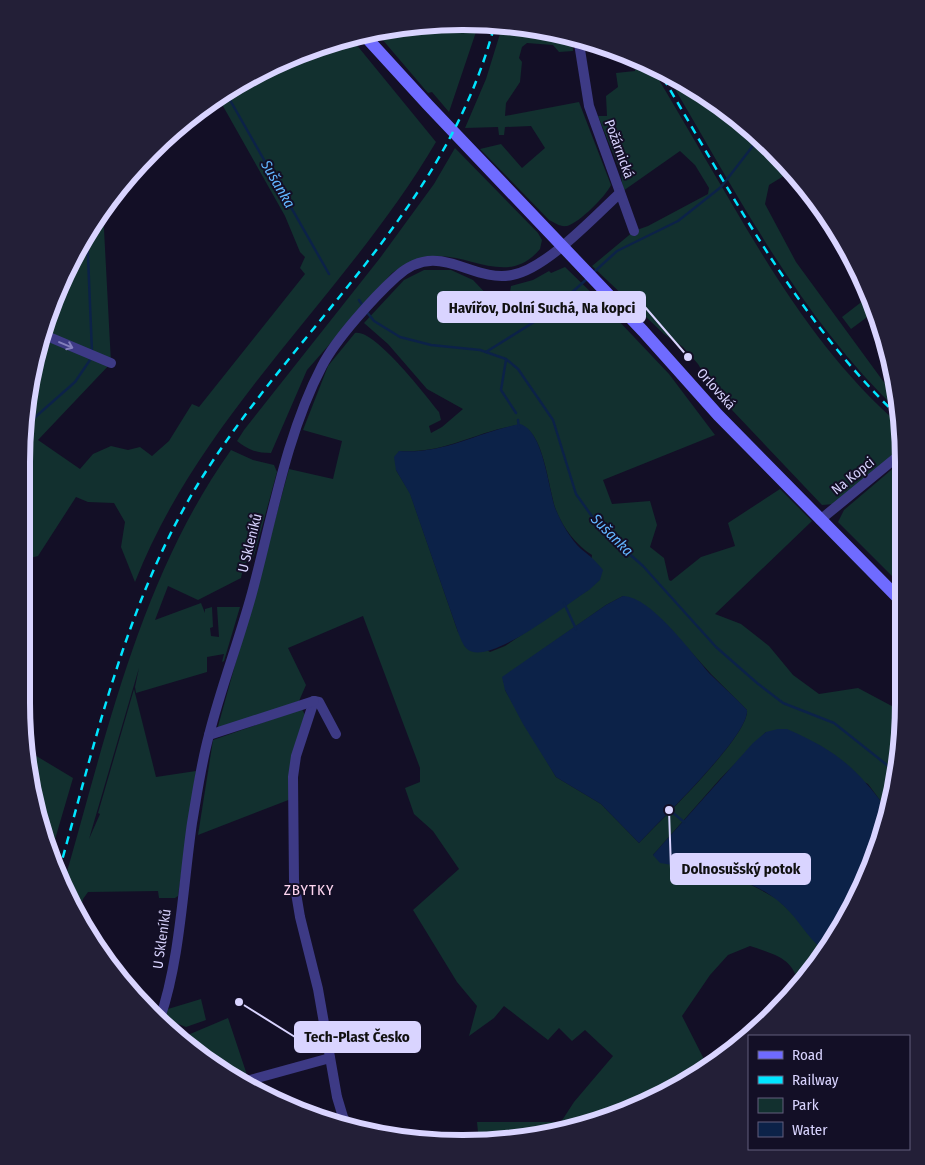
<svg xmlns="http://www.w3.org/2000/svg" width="925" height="1165" viewBox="0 0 925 1165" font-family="'Fira Sans Condensed',sans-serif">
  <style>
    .green { fill: #12302f; fill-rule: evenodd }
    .water { fill: #0c2248 }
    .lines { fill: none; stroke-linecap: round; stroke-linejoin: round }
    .stream { stroke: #0c2248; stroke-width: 2.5 }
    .minor { stroke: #3d3a85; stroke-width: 10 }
    .secondary { stroke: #6f6bff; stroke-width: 12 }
    .rail { stroke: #00e5ff; stroke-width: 2.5; stroke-dasharray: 8 6; stroke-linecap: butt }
    .oneway { stroke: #837fbc }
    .labels { text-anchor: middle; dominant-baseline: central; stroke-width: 4; stroke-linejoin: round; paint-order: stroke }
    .street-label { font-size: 14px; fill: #d9d4ff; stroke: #130f26 }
    .water-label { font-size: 15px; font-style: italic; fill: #62b6ff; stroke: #130f26 }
    .neighbourhood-label { font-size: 15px; letter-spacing: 1px; fill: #ffd6f0; stroke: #130f26 }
    .rim { fill: none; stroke: #d9d4ff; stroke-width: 6 }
    .leader { fill: none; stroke: #d9d4ff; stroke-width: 2 }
    .callout-dot { fill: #d9d4ff; stroke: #130f26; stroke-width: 2 }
    .callout { fill: #d9d4ff; stroke: #d9d4ff; stroke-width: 2 }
    .callout-label { font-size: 15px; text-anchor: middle; font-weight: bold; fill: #111 }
  </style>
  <rect width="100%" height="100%" fill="#130f26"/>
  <!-- green -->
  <g class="green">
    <polygon points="479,23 449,112 432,92 428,93 376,32 405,25"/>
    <path d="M503,24L572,35L573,51L559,52L553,45L527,43L522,47L519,58L522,62L520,82L506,103L505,116L579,102L611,185C606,196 579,223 567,226C560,227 555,223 549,220L480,149L501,144L522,168L545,148L531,126L505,127L504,135H499L498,127L465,128L486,79Z"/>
    <path d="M351,38L436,142C346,295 201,413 135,582L121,547L125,522L114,503L88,502L76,497L38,556L30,558L22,549V434L45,320L80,242L103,210L111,363L38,440L80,469L93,454L111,446L128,450L140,447L152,456L169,441L192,404L199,407L305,274L300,268L305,257L300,252L285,216L219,99C256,69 304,48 351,38Z"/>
    <path d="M634,58L649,63C677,110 704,157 732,204C780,286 830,365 902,427L903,447L834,504L822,505L714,391L698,364L683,347L664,334L592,266L634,231L648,226L708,194L709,188L695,165L680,151L623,191L621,173L598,116H607L606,96L618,87L616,73L635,71Z"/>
    <path d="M665,72L731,113L795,172L787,174L769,185L765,204L796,262L883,381L895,395L898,411C798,315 735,190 665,72Z"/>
    <path d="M455,148L538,233L542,240L540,249C510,285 476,257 439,256C421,256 406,263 392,273L307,370L271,453C256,453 249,450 237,441L244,430L380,258L434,184Z"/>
    <path d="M565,267L598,299L669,374L715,435L603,480L612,504L650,501L657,525L650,547L664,558L669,580L671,581L701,557L735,546L728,523L780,489L812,521L715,614L741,624L769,646L793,675L819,694L858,688L903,712L895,788L888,811L868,784L766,732L720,779L653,855L740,879L759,889L777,899L797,918L824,951L813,971L798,987C796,958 773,954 750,946L728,955L710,975L682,1016L708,1067L683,1085L576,1129L479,1142L477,1122H561L574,1102L613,1056L585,1030L572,1041L559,1028L548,1040L504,1006L494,1018L469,1036L477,1006L457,982L413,910L459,869L433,831L414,814L405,788L420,782V768L363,616L288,648L306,685L299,701L217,730L289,469L333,479L342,441L303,430L328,366L355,333C374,328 427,397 439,412L441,420L429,426L431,433L442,427L463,409L427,389L388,344L364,323L404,280L424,270H451L473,280L496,304L514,298L510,292L511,286L533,280L549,271L551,273ZM519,425C544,429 548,488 556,510C563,528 576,545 592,555L588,590L505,646L490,652L458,632L410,493L396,470L399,451C447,454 475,431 519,425ZM623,596L645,606L663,621L711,674L747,710C749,736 661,820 639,843L601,804L556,777L505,690L528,660L606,605Z"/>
    <polygon points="864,300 874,312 851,329 842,317"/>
    <path d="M231,450L253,460L274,465L277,472L254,556L244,564L241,578L198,600L168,586L155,620L201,603L205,613V609L212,607L213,627L210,628L211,636L219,637L217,607H240L224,661L222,662L224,654L207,657V672L136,693L135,687L139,668L89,839L100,814L98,813L134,689L156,777L196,771L178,896L175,898H159L158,891L88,892L83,899L79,920L64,882C107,734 140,578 231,450Z"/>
    <polygon points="903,460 903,568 893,577 838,522 844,510"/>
    <polygon points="302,709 306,717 291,799 198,835 213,740"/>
    <polygon points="28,751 73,778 51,853 36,816"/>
    <polygon points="201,999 206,1020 186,1027 168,1020 166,1016 168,1009"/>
    <polygon points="228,1018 248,1078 238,1082 169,1028 183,1037"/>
  </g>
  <!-- water -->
  <g class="water">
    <path d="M520,424C544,431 548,489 556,510C561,522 571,540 581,549C590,556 596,561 603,570L600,580L589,590C568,603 488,668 467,649C463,646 460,637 458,632L410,494L396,470L394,457L399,451C446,454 477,432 520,424Z"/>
    <path d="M623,596C652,597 692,654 711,675C723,687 736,698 747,710C749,736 660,820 639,843L601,804L556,777L523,724L505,690L502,677L606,605Z"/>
    <path d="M778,729H787C837,751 856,767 888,811L870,872L824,951C806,937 796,914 777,900C744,874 700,870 660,863L653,855L753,743L766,732Z"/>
  </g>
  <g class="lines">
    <!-- stream -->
    <g class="stream">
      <polyline points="226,93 329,274"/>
      <polyline points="87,233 92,352"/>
      <polyline points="594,272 617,251 678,221 721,187 759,138"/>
      <polyline points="359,300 363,306"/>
      <polyline points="366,311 374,321 400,337 431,345 480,350 506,359 518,369 553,420 576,494 601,529 643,566 716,647 757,683 783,703 834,723 897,773"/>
      <polyline points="486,352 550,312 588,278"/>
      <polyline points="506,360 501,390 516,413"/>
      <polyline points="518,420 519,428"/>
      <polyline points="24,427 75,382 92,357"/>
      <polyline points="564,603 576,629"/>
      <polyline points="667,808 684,822"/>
    </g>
    <!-- minor -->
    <g class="minor">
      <polyline points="578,37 589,106 634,231"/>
      <polyline points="42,334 111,363"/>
      <polyline points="820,520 903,452"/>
      <polyline points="336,734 319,702 314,701 296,756 293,777 294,881 300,917 318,989 337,1097 343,1117 350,1129"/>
      <polyline points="209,735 314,701"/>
      <path d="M159,1021C180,963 183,885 192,823C197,794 201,764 209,735C221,687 239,641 252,593C272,519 286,435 322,366C336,339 373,298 396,277C439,238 470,283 512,275C546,269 594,217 620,193"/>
      <polyline points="239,1083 330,1058"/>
    </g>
    <!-- secondary -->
    <polyline class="secondary" points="364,35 428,105 643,331 718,415 903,603"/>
    <!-- rail -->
    <g class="rail">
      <path d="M656,66C730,190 795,318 900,418"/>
      <path d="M59,871C96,740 126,602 198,484C296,325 447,211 495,23"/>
    </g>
  </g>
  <!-- one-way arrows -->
  <defs><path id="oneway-shaft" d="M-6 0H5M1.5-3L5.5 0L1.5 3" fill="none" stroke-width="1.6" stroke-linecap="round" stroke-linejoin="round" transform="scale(1.25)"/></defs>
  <use class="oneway" href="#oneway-shaft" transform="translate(66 345) rotate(23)"/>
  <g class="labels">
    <!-- street labels -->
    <g class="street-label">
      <text transform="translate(619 149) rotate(70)">Požárnická</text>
      <text transform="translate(716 389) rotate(48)">Orlovská</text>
      <text transform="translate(853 476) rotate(-39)">Na Kopci</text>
      <text transform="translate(250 543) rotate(-76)">U Skleníků</text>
      <text transform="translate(162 939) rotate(-82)">U Skleníků</text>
    </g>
    <!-- water labels -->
    <g class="water-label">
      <text transform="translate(278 184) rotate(60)">Sušanka</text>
      <text transform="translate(612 535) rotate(45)">Sušanka</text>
    </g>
    <!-- neighbourhood labels -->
    <g class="neighbourhood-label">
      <text x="309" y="890">ZBYTKY</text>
    </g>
  </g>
  <!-- crop -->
  <path d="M0 0H925V1165H0ZM462 30H463A432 432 0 0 1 895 462V703A432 432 0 0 1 463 1135H462A432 432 0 0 1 30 703V462A432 432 0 0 1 462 30Z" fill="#231f37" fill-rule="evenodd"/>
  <path class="rim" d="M462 30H463A432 432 0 0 1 895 462V703A432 432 0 0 1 463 1135H462A432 432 0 0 1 30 703V462A432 432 0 0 1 462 30Z"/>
  <!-- callouts -->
  <path class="leader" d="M688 357L645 307M669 810L671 869M239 1002L295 1037"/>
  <g class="callout-dot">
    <circle cx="688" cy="357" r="5"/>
    <circle cx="669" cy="810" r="5"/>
    <circle cx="239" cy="1002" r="5"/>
  </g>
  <g class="callout">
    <rect x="438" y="292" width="207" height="30" rx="5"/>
    <rect x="671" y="854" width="139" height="30" rx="5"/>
    <rect x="295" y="1022" width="125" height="30" rx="5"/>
  </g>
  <g class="callout-label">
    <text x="542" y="313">Havířov, Dolní Suchá, Na kopci</text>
    <text x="741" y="874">Dolnosušský potok</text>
    <text x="357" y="1042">Tech-Plast Česko</text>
  </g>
  <!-- legend -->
  <rect x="748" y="1035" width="162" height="115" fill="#130f26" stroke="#625e7d"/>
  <rect x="758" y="1051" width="25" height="8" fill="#6f6bff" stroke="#625e7d"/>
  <text x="792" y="1060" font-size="15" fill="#d9d4ff">Road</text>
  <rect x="758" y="1076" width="25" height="8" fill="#00e5ff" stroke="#625e7d"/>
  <text x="792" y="1085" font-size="15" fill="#d9d4ff">Railway</text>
  <rect x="758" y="1098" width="25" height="15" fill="#12302f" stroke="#625e7d"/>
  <text x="792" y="1110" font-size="15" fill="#d9d4ff">Park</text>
  <rect x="758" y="1122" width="25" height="15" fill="#0c2248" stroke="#625e7d"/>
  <text x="792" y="1135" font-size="15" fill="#d9d4ff">Water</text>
</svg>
